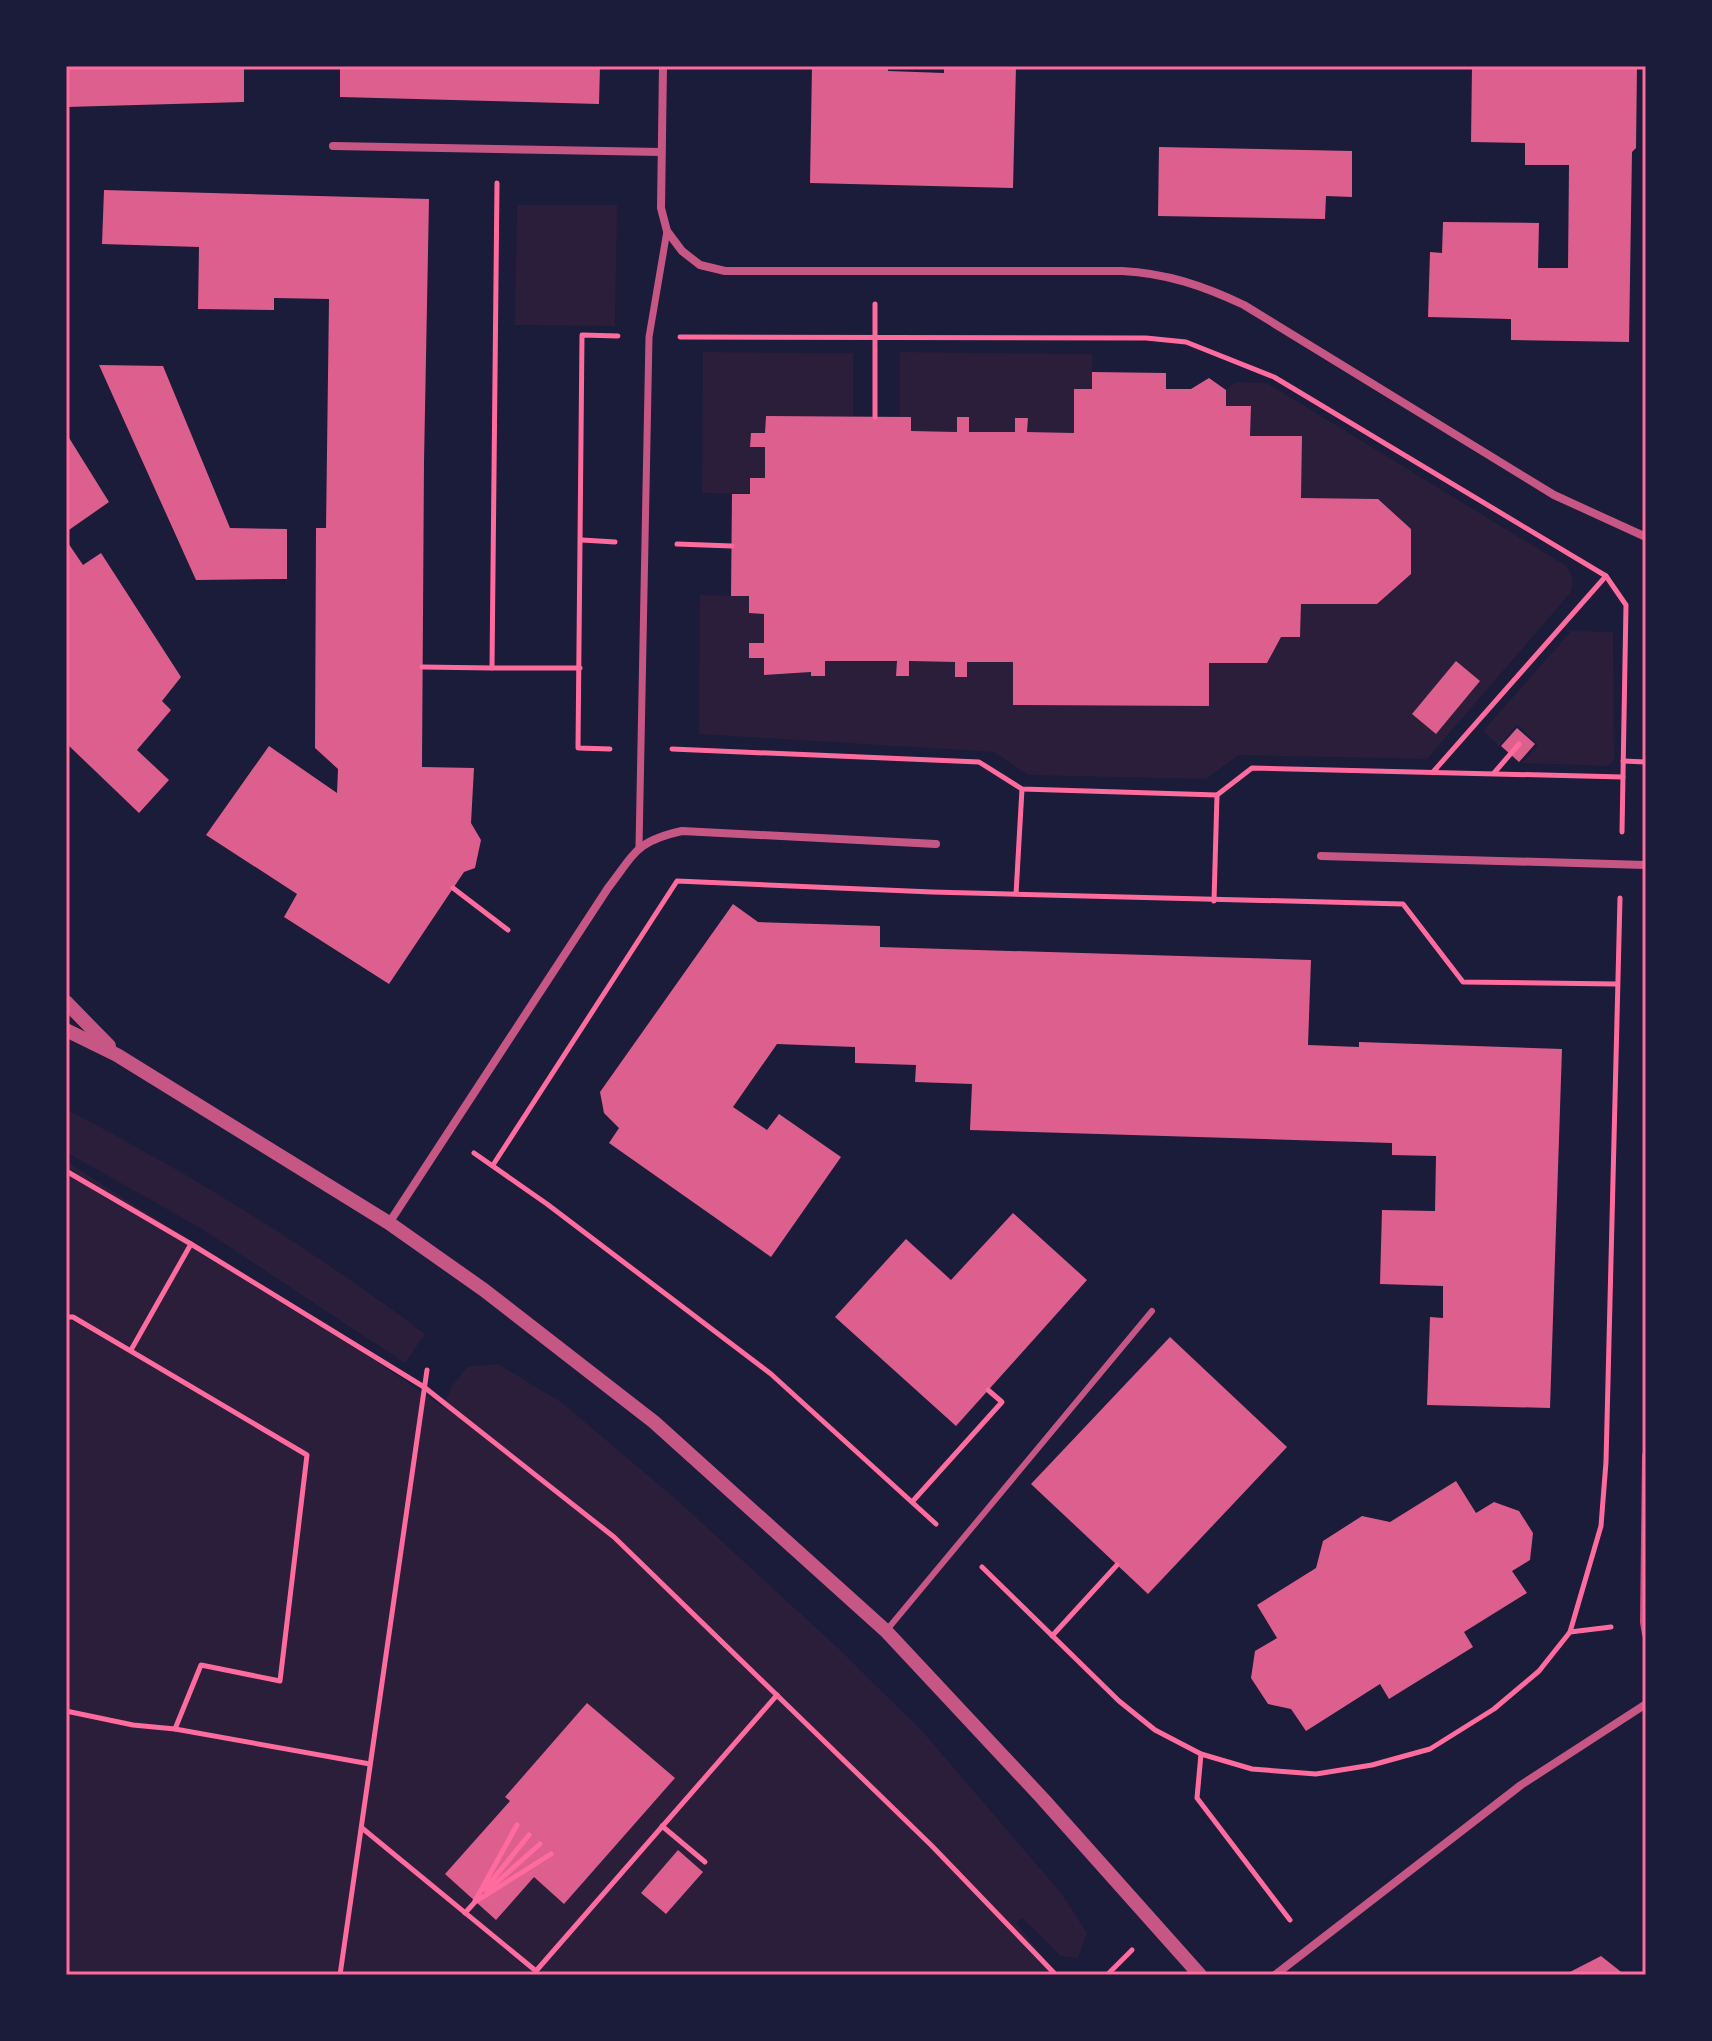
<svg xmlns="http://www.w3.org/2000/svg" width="1712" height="2041" viewBox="0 0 1712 2041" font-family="'Work Sans',sans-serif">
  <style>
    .green { fill: #2a1e3b }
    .building { fill: #dd5f8e }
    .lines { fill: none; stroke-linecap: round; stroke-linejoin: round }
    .path { stroke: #ff6b9d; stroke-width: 5 }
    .service { stroke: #c65784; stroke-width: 6 }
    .pedestrian { stroke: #c65784; stroke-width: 7 }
    .minor { stroke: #c65784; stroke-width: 8 }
    .tertiary { stroke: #c65784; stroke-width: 14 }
    .neatline { fill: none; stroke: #ff6b9d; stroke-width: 3 }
  </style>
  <rect width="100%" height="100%" fill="#1b1b3a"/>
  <!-- green -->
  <g class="green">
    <polygon points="517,205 617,205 615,326 515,325"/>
    <polygon points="703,352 853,353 853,416 766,417 765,433 751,433 750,447 765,447 765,478 750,478 750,494 702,493"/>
    <polygon points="900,352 1092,354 1092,389 1074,389 1074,433 1027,432 1028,419 1015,432 969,432 969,417 957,418 957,432 911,431 911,418 900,417"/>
    <path d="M1236,382L1267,383L1566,566C1573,576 1574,581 1571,592L1427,759L1239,755L1206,779L1028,775L994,752L699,734L700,595L749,596V612L764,614V643L749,644V658H764V675L811,672L825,661L955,662V677H967V662H1013V705L1208,706L1209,663H1267L1281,637L1300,636L1301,604H1377L1411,574V529L1378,499L1301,498L1302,436H1250L1251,406H1226V390Z"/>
    <polygon points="1571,631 1613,632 1614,760 1608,766 1522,763 1538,745 1517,725 1499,746 1483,731"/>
    <path d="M66,1109C191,1174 312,1249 425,1334L405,1363L202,1229L66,1152Z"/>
    <polygon points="66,1161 336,1334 443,1407 452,1386 467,1367 498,1364 561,1402 677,1500 838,1648 923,1732 1061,1893 1087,1933 1078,1958 1061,1956 1022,1918 1016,1922 1057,1975 66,1975"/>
  </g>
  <!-- building -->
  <g class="building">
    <polygon points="66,66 244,66 244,102 66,107"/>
    <polygon points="340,66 600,66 599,104 340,97"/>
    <polygon points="812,66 888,66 888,71 944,73 944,66 1016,66 1013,188 810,183"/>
    <polygon points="1472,66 1637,66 1636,148 1632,152 1629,342 1511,340 1511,319 1428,317 1430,252 1442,253 1443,222 1539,223 1538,268 1568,268 1569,165 1525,165 1525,143 1471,142"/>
    <polygon points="1159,147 1352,151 1352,197 1326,196 1325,219 1158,216"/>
    <polygon points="104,190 429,199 424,462 422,767 474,768 471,823 481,840 475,868 464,872 389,984 284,917 297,894 206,835 269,746 337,793 338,769 315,748 316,528 326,528 329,299 274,298 274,310 198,309 199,247 102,244"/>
    <polygon points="99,365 163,366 230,528 287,529 287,579 196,580"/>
    <polygon points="1092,372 1166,373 1166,389 1191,389 1209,378 1226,390 1226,406 1251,406 1250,436 1302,436 1301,498 1378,499 1411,529 1411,574 1377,604 1301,604 1300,637 1281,637 1267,663 1209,663 1209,706 1013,705 1013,662 967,662 967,677 955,677 955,662 909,661 909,676 896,676 897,661 825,661 825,676 811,676 811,672 764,675 764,658 749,658 749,643 764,643 764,614 749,613 749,596 731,596 732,494 750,494 750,478 765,478 765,447 750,447 751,433 765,433 766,416 911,417 911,431 957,432 957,417 969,417 969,432 1015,432 1015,418 1028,418 1027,432 1074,433 1074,389 1092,389"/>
    <polygon points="66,433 109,502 66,532"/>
    <polygon points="66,540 83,565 101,553 181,677 162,701 171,710 137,750 169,780 139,813 66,743"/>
    <polygon points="1456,661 1480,681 1436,734 1412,714"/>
    <polygon points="1517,728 1535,744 1519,762 1501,746"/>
    <polygon points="733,904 758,922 880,926 880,947 1311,960 1308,1045 1359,1047 1359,1042 1562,1049 1550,1408 1427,1405 1430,1317 1443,1318 1443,1286 1380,1284 1382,1210 1435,1211 1436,1156 1392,1155 1392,1143 970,1130 972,1084 915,1082 916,1065 855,1063 855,1047 777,1044 733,1107 767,1130 779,1114 841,1157 771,1257 609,1143 619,1128 604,1113 600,1092"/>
    <polygon points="1013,1213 1087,1280 956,1426 835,1317 906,1239 951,1280"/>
    <polygon points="1170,1337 1287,1447 1148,1594 1031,1484"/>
    <polygon points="1456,1481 1476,1513 1494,1502 1519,1511 1533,1533 1530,1560 1512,1571 1527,1593 1464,1632 1473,1647 1389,1699 1380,1684 1306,1731 1291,1709 1268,1704 1251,1678 1255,1651 1277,1638 1257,1605 1316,1568 1323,1541 1362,1516 1390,1522"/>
    <polygon points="587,1703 675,1778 564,1904 534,1877 496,1920 445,1874 510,1801 505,1797"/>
    <polygon points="678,1850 703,1872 666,1914 641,1893"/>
    <polygon points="1601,1956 1625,1975 1564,1975"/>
  </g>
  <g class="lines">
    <!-- path -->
    <g class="path">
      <polyline points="497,183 492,668 580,668"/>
      <polyline points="680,337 1146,338 1186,342 1274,377 1606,576 1626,605 1622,832"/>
      <polyline points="875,417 875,304"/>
      <polyline points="582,540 615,542"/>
      <polyline points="677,544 732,546"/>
      <polyline points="422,667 492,668"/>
      <polyline points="610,749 578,748 582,335 618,336"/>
      <polyline points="672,749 979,762 1022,789 1217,795 1252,768 1623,777"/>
      <polyline points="1623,761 1646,762"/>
      <polyline points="1433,772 1606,576"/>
      <polyline points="1494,773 1519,744"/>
      <polyline points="453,888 508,930"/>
      <polyline points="1016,894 1022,789"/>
      <polyline points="1214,901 1217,795"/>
      <polyline points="474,1153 547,1204 771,1374 936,1524"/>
      <polyline points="493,1165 677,881 932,892 1403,904 1463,982 1616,984"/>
      <polyline points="66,1171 191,1244 424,1387 614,1537 932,1846 1056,1975"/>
      <polyline points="66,1317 73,1317 307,1455 280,1681 201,1665 175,1729 133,1725 66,1711"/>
      <polyline points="131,1350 191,1244"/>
      <polyline points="912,1502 1002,1402 988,1390"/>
      <polyline points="982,1567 1119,1701 1155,1730 1201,1754 1252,1769 1316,1774 1372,1765 1430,1749 1494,1709 1539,1671 1570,1632 1611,1627"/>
      <polyline points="1570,1632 1601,1526 1606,1462 1620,898"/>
      <polyline points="1052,1636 1117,1565"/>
      <polyline points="175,1729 370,1764"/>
      <polyline points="1201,1754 1197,1798 1290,1920"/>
      <polyline points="662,1826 705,1862"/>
      <polyline points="362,1828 536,1971 777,1695"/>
      <polyline points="485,1889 529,1835"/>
      <polyline points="487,1891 540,1844"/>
      <polyline points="475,1901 517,1825"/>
      <polyline points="465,1913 475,1902 551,1854"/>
      <polyline points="340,1975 427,1370"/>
      <polyline points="1107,1975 1132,1950"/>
    </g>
    <!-- service -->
    <polyline class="service" points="886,1631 1152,1311"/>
    <!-- pedestrian -->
    <polyline class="pedestrian" points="639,847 649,337 667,231"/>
    <!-- minor -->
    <g class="minor">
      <path d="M663,66L661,208L667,231L682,251L700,265L725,271H1122C1166,273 1204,286 1244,305L1554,495L1646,537"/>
      <polyline points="333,146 661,152"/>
      <polyline points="1321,856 1646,865"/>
      <path d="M389,1223L608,888C635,853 636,841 682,831L936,844"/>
      <polyline points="1646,1456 1644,1622 1646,1634"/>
      <polyline points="1275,1975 1521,1785 1646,1704"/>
    </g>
    <!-- tertiary -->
    <g class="tertiary">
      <polyline points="66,1002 109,1046"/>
      <polyline points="66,1030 117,1055 389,1223 484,1290 654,1422 886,1631 1043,1799 1200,1975"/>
    </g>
  </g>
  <!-- border -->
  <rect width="1712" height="2041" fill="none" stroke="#1b1b3a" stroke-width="136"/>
  <rect x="68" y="68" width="1576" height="1905" class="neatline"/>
</svg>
